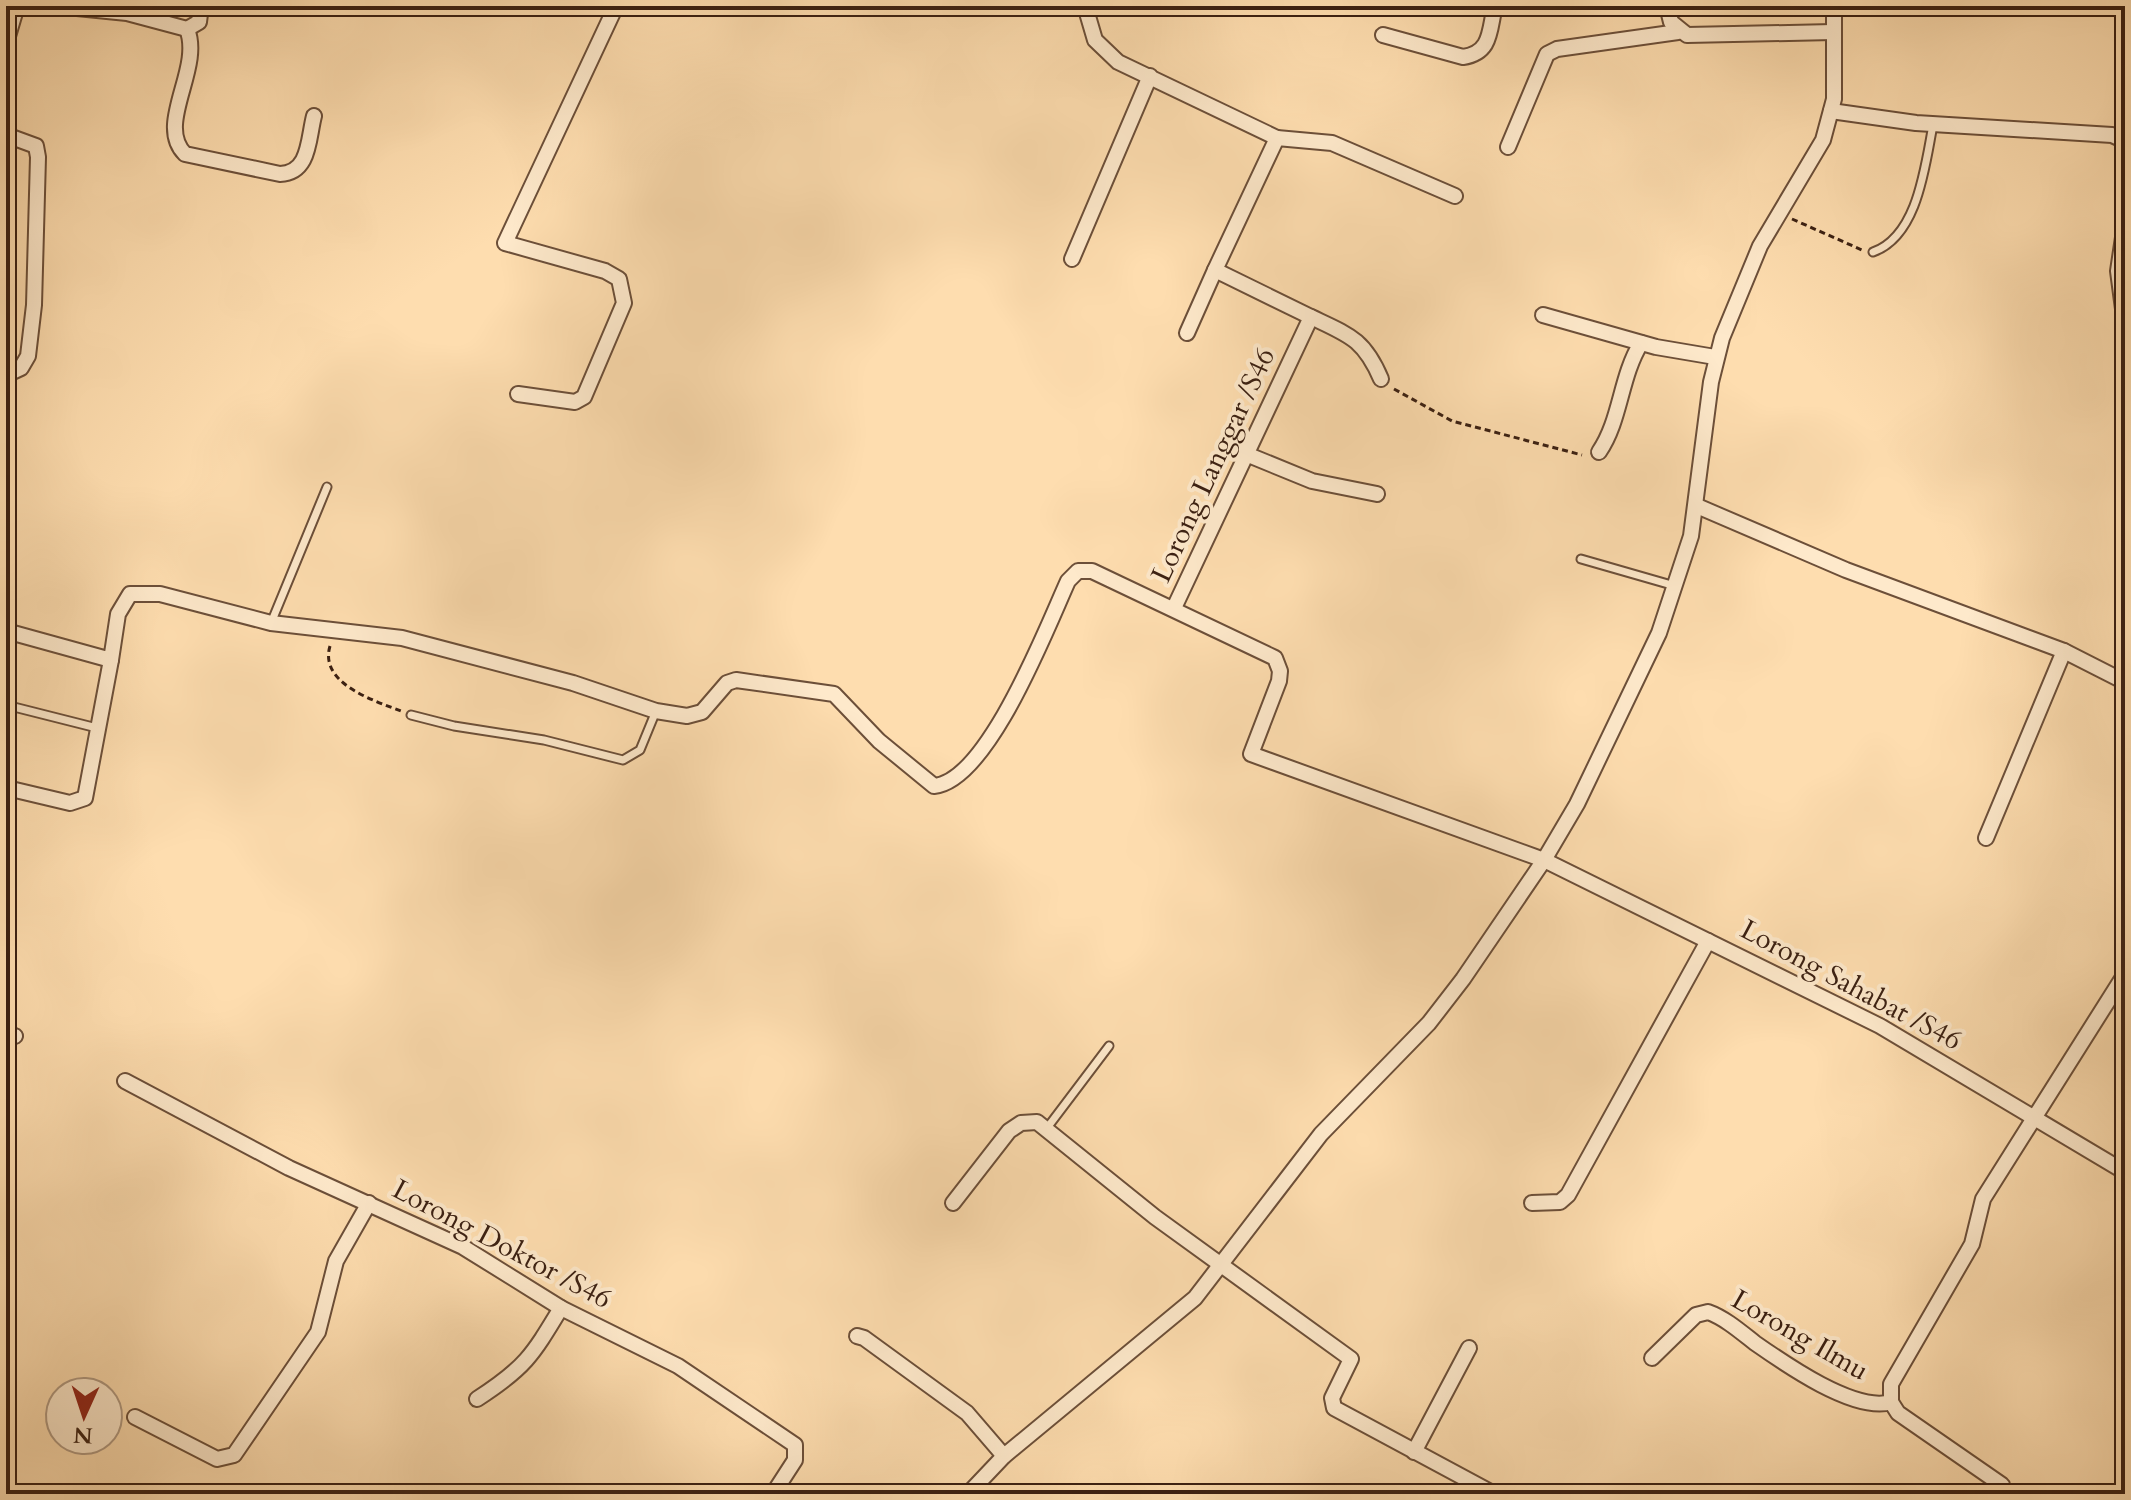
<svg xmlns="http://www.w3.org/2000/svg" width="2131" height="1500" viewBox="0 0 2131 1500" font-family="Cardo,serif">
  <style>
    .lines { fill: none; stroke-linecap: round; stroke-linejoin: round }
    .service-casing { stroke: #6c4f39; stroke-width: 11 }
    .minor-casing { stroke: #6c4f39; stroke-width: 18 }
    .path { stroke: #3b2012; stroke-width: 3; stroke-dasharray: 6 4; stroke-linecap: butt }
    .service { stroke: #fee9cb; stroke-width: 7 }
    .minor { stroke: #fee9cb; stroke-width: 14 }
    .labels { text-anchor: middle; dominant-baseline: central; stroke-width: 8; stroke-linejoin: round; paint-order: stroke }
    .street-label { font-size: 28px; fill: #3b2012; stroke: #fee9cb }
  </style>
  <rect width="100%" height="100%" fill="#feddaf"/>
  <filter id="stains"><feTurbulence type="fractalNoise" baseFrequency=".0025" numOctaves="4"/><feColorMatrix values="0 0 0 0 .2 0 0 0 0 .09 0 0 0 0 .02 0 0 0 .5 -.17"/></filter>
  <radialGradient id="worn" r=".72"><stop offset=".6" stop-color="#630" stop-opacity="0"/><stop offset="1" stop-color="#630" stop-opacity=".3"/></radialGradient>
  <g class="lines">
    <!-- service casing -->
    <g class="service-casing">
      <g id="service">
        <path d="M1873,252C1918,236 1925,166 1933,125"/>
        <polyline points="1581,559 1675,586"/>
        <polyline points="271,623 327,487"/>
        <polyline points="6,705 97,728"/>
        <polyline points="411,715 454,726 544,740 623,760 640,750 656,711"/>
        <polyline points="1047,1128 1109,1046"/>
      </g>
    </g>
    <!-- minor casing -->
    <g class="minor-casing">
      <g id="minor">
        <polyline points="57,6 127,13 187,29 199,22 201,6"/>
        <polyline points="1085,6 1095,40 1118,62 1277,138 1215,270 1311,317 1174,608"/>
        <polyline points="1667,6 1671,22 1687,35 1833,32"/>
        <path d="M187,29C203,69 155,124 185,154L280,174C310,173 308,139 314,116"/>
        <path d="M1383,35L1463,57C1492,53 1489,30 1495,6"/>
        <polyline points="6,43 17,6"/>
        <polyline points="1831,111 1916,123 2112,135 2125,141"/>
        <polyline points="6,135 36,146 38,157 34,305 28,356 21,368 6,375"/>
        <polyline points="1277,138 1332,143 1455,196"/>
        <polyline points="1508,147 1547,54 1557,49 1678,32"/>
        <polyline points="2125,224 2118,271 2125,324"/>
        <polyline points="1072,259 1150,76"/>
        <polyline points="1543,315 1656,347 1715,357"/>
        <path d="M1311,317C1349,335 1364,339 1381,379"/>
        <polyline points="1187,333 1215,270"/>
        <polyline points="518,394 575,402 584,397 624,303 619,279 605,271 505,243 616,6"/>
        <path d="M1599,452C1621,420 1620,377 1641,343"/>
        <polyline points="1246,454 1312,481 1377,494"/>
        <polyline points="1697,506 1846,570 2064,651 2125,682"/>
        <path d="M6,631L111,660L118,614L130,594H160L271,623L402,638L573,683L656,711L687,716L702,712L727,683L736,680L834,694L879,741L934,786C988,781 1047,627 1068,581L1078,571H1092L1275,658L1280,671L1279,681L1251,754L1544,860L1880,1026L2125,1172"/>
        <polyline points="11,789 70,803 85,798 111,660"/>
        <polyline points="1986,838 2064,651"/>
        <polyline points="6,1034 15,1036"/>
        <polyline points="125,1081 289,1168 463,1247 561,1308 678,1366 795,1445 795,1460 773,1494"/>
        <polyline points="953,1203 1009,1131 1021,1123 1037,1122 1155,1217 1351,1359 1332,1398 1334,1408 1494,1494"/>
        <polyline points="1532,1203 1560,1202 1568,1195 1708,941"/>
        <polyline points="857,1336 864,1338 967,1413 1004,1456"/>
        <path d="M1652,1358L1696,1315L1708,1312C1725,1318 1741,1332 1755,1343C1785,1364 1855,1413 1891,1402"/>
        <path d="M477,1399C525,1368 532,1356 561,1308"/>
        <polyline points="135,1417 217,1459 234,1455 318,1332 336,1261 369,1203"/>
        <polyline points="1414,1452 1469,1348"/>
        <polyline points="968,1494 1004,1456 1195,1298 1321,1134 1429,1023 1463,979 1544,860 1577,804 1659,633 1691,536 1711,382 1722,338 1760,246 1823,140 1834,99 1834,6"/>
        <polyline points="1995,1494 2002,1485 1898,1413 1891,1402 1891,1384 1972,1244 1983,1199 2125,974"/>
      </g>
    </g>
    <!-- path -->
    <g class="path">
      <polyline points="1792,219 1862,250"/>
      <polyline points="1394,389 1452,421 1582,455"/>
      <path d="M330,646C319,683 372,700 401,711"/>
    </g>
    <!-- service -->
    <use href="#service" class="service"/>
    <!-- minor -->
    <use href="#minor" class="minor"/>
  </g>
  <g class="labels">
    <!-- street labels -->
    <g class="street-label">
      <text transform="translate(1213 465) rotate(-65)">Lorong Langgar /S46</text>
      <text transform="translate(1851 985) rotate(28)">Lorong Sahabat /S46</text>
      <text transform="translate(502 1244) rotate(28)">Lorong Doktor /S46</text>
      <text transform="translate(1800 1335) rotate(30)">Lorong Ilmu</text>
    </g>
  </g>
  <!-- margin -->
  <rect width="2131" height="1500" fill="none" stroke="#feddaf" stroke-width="32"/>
  <rect x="8" y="8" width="2115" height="1484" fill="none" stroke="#3b2012" stroke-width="4"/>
  <rect x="16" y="16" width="2099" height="1468" fill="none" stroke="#3b2012" stroke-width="2"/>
  <!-- north arrow -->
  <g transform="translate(84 1416) rotate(183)"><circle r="38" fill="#fee9cb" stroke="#b09981" stroke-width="2"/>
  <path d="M0-6L14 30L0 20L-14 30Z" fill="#8f2418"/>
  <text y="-12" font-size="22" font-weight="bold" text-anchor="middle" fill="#3b2012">N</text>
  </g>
  <rect width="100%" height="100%" filter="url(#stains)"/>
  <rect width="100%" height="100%" fill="url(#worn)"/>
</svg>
